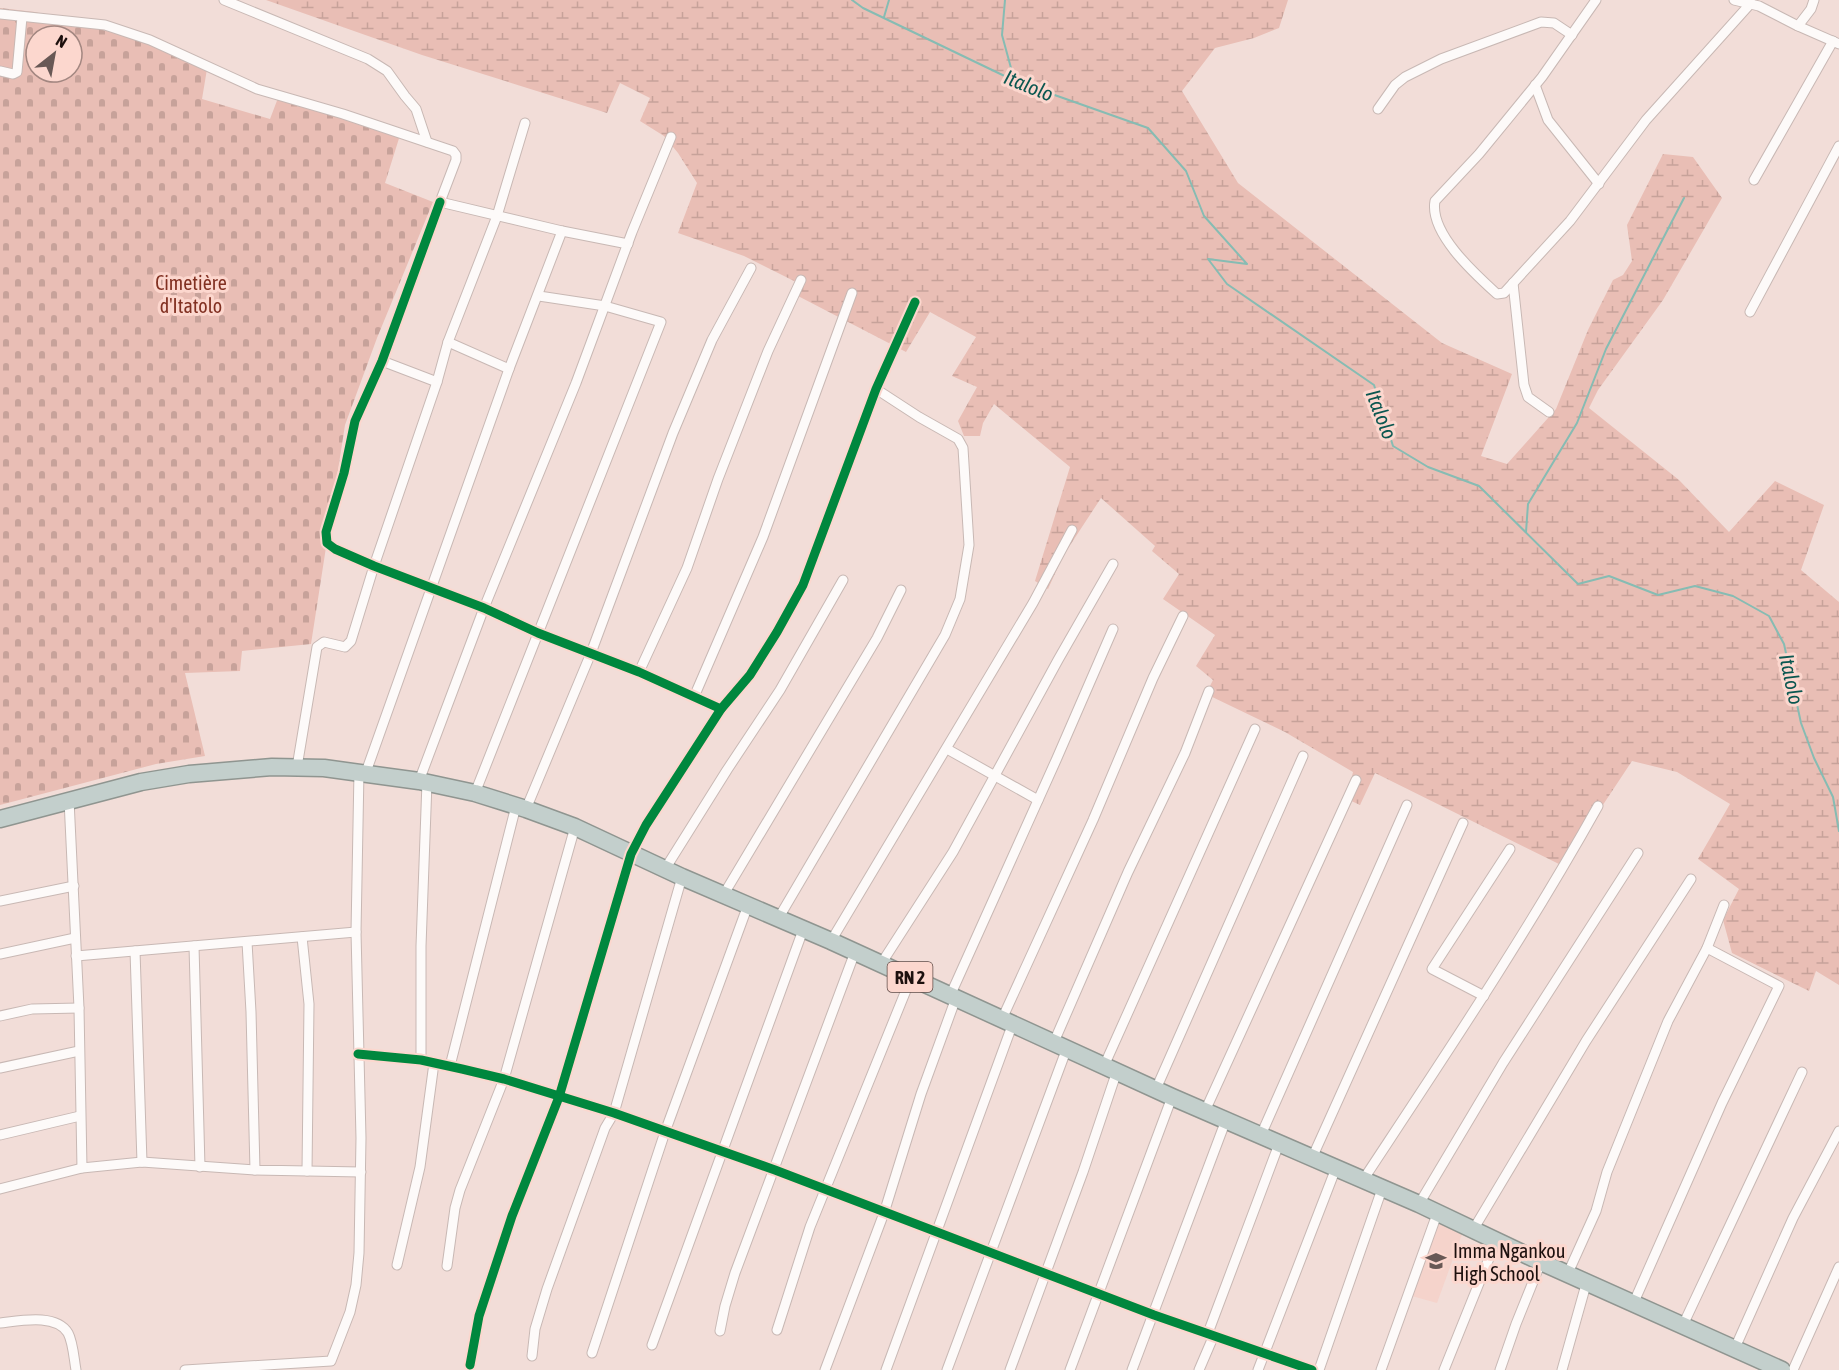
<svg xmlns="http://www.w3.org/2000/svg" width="1839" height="1370" viewBox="0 0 1839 1370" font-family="'Asap Condensed',sans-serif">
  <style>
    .built { fill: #f5d3cb }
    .wetland { fill: url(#wetland-marsh) }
    .cemetery { fill: url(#cemetery-stones); fill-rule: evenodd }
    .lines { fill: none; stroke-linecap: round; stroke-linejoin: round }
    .stream { stroke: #86bcb3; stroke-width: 2 }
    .street-casing { stroke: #c8b8b4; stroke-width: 11 }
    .highway-casing { stroke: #8f9590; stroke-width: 19 }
    .street { stroke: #fdfaf9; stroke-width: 9 }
    .highway { stroke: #c3cfcc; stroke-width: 16 }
    .cycleway-casing { stroke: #fcd7ce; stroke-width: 13 }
    .cycleway { stroke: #00873e; stroke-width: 9 }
    .labels { text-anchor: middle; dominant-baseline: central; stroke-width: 6; stroke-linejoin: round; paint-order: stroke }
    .shield { fill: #fcd7ce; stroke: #604c48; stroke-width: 1.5 }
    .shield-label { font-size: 18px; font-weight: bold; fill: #1d100e }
    .park-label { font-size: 20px; fill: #813021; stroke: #fcd7ce }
    .poi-label { font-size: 20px; fill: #1d100e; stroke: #fcd7ce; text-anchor: start }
    .water-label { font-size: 21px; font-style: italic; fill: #0b5750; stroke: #fcd7ce }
  </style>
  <defs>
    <pattern id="wetland-marsh" width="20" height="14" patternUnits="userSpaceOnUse" patternTransform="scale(1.5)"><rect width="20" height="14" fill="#e9beb5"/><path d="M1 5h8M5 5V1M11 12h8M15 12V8" fill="none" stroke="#c7a29a"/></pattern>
    <pattern id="cemetery-stones" width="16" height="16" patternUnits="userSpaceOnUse" patternTransform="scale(1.5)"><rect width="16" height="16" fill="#e9beb5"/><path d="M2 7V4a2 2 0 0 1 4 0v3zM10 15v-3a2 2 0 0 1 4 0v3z" fill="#c7a29a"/></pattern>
  </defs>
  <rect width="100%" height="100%" fill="#f2ddd8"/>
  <!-- built -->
  <polygon class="built" points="1437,1214 1465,1226 1437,1303 1408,1295"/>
  <!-- wetland -->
  <polygon class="wetland" points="266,0 1288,0 1279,28 1254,38 1215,48 1182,91 1238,183 1442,343 1512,374 1481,456 1507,464 1556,409 1588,330 1613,280 1623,275 1632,261 1627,225 1663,154 1693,157 1722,198 1663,300 1598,390 1589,408 1679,480 1729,532 1775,481 1824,505 1801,570 1839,602 1839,985 1816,971 1809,991 1732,953 1723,920 1739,889 1698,859 1730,804 1677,772 1632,761 1579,841 1561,865 1375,773 1360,805 1347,799 1353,772 1285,732 1206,694 1213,680 1196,666 1215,635 1163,599 1179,574 1152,551 1155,546 1101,498 1063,556 1048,589 1035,581 1070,467 994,404 983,423 980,436 964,436 958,421 977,387 952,376 976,337 930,312 906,352 798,296 800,284 744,256 678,233 697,183 678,153 664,136 640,121 650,98 620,83 607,113 422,55"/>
  <!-- cemetery -->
  <path class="cemetery" d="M0,8L35,12L152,43L207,69L202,99L270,119L278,98L401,132L385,183L433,202L377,338L345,425L311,644L242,651L240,671L185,673L205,756L156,764L0,805ZM36,36H72V72H36Z"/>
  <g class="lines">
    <!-- stream -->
    <g class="stream">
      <polyline points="852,0 863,8 1015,81 1148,128 1186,171 1204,216 1247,264 1208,259 1227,284 1374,385 1393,446 1428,467 1479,486 1578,584 1609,576 1658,595 1695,586 1733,596 1769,616 1784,644 1801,723 1814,758 1833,797 1839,831"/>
      <polyline points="1005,0 1002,35 1014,79"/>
      <polyline points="884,17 889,0"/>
      <polyline points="1526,532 1528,504 1577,423 1606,349 1684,198"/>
    </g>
    <!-- street casing -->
    <g class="street-casing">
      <g id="street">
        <polyline points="224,0 368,59 387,71 405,96 416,109 427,142"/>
        <path d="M1596,0L1542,77L1479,154L1435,201C1429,233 1475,274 1497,294L1504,293L1570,221L1646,120L1751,3"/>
        <polyline points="1734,0 1759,6 1798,26 1839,44"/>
        <polyline points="0,14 105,25 150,40 257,89 343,114 453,151 456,155 456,160 440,202 562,231 628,244"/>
        <polyline points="1798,26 1811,9 1814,0"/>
        <polyline points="0,71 13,74 17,72 22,17"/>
        <polyline points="1535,85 1548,120 1599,184"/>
        <polyline points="1378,109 1395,85 1405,77 1441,59 1541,22 1554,23 1572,35"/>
        <polyline points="1754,180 1833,41"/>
        <polyline points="440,202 382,361 355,421 344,473 326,532 327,543 335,549 374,566 484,608 538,633 639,672 721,709"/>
        <polyline points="1513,283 1524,385 1528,397 1549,412"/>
        <polyline points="1750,312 1839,146"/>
        <polyline points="448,342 509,369"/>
        <polyline points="382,361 437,382"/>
        <polyline points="639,672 687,568 718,479 768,351 801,280"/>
        <polyline points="694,697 763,537 852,293"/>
        <polyline points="947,749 1038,800"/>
        <polyline points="297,767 317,647 324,642 345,647 351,641 374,566 437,382 448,342 497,216 525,123"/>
        <polyline points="366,772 509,369 562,231"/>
        <polyline points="419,781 484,608 576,383 632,232 671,137"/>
        <polyline points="475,793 661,322 605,306 539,296"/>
        <polyline points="69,800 79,1008 82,1168"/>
        <polyline points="526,809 591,653 673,433 712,340 751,268"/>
        <polyline points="665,869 727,770 780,690 843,580"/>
        <polyline points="724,894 877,638 901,590"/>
        <polyline points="0,901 74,886"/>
        <polyline points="778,919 945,635 960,599 969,545 963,448 958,439 919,417 876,389"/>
        <polyline points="302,937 309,1004 307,1171"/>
        <polyline points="831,941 1033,603 1072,530"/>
        <polyline points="247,942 251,1012 255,1170"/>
        <polyline points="194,946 200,1167"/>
        <polyline points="135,951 142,1162"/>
        <polyline points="0,954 75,938"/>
        <polyline points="76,956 356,932"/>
        <polyline points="881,964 953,852 1058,660 1113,564"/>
        <polyline points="950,996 1057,758 1113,629"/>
        <polyline points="1484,996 1432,969 1510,849"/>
        <polyline points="0,1016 32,1009 79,1008"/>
        <polyline points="1002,1019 1093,820 1153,678 1183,616"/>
        <polyline points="1054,1042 1128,872 1185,753 1209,691"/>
        <polyline points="358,1054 421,1060 462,1069 504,1079 614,1113 775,1170 1154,1315 1312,1370"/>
        <polyline points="421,1060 421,946 427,782"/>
        <polyline points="450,1066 516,806"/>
        <polyline points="1104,1066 1255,729"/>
        <polyline points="0,1068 79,1051"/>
        <polyline points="1156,1089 1303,756"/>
        <polyline points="1205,1111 1356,780"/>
        <polyline points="0,1135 80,1116"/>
        <polyline points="1261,1135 1407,805"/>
        <polyline points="1312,1158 1463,823"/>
        <path d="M1363,1180C1444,1057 1526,935 1598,806"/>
        <polyline points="0,1189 82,1168 142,1162 255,1170 361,1172"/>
        <polyline points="1419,1204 1503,1063 1638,853"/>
        <polyline points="1473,1230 1586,1041 1691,879"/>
        <polyline points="397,1265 420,1167 434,1063"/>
        <polyline points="447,1266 455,1208 460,1190 504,1079 575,827"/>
        <polyline points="1568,1273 1596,1211 1607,1172 1668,1021 1707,948 1724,905"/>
        <polyline points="1634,1302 1722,1103 1779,986 1707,948"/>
        <path d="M0,1323C19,1321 56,1313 68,1333C73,1342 74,1359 76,1370"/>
        <polyline points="1683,1325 1802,1072"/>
        <polyline points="777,1330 810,1227 911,978"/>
        <polyline points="720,1331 725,1306 735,1273 855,952"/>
        <polyline points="1208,1333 1279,1144"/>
        <polyline points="652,1345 803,930"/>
        <polyline points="1735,1348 1793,1218 1839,1131"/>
        <polyline points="592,1353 665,1132 748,905"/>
        <polyline points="532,1356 535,1329 547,1289 605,1128 614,1113 682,877"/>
        <polyline points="470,1365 479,1316 512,1216 559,1097 631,854 646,825 721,709 750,675 777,632 803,585 876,389 915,302"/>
        <polyline points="185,1370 331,1361 350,1312 356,1285 359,1253 361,1138 356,932 359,771"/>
        <polyline points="825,1370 884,1213 921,1094 956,998"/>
        <polyline points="886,1370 1013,1023"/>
        <polyline points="947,1370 1067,1048"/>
        <polyline points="1010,1370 1083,1172 1117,1071"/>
        <polyline points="1070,1370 1172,1097"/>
        <polyline points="1132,1370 1226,1120"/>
        <polyline points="1199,1370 1214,1335"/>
        <polyline points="1258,1370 1336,1168"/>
        <polyline points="1319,1370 1382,1189"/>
        <polyline points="1381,1370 1437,1214"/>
        <polyline points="1444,1370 1496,1241"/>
        <polyline points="1500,1370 1516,1324 1541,1262"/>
        <polyline points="1562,1370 1587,1281"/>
        <polyline points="1793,1370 1839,1267"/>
      </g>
    </g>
    <!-- highway casing -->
    <g class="highway-casing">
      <polyline id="highway" points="0,819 141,782 189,774 272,767 324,768 419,781 475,793 526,809 575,827 682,877 831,941 1172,1097 1419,1204 1541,1262 1782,1370"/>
    </g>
    <!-- street -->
    <use href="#street" class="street"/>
    <!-- highway -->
    <use href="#highway" class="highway"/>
    <!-- cycleway casing -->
    <g class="cycleway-casing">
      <g id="cycleway">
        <polyline points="440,202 382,361 355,421 344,473 326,532 327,543 335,549 374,566 484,608 538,633 639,672 721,709"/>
        <polyline points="358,1054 421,1060 462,1069 504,1079 614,1113 775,1170 1154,1315 1312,1370"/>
        <polyline points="470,1365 479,1316 512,1216 559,1097 631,854 646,825 721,709 750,675 777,632 803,585 876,389 915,302"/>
      </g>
    </g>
    <!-- cycleway -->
    <use href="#cycleway" class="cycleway"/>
  </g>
  <!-- icons -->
  <defs>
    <g id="university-bare" transform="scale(1.62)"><path d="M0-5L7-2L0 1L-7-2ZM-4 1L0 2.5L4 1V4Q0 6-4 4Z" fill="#685855" stroke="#fcd7ce" stroke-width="2.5" paint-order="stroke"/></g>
  </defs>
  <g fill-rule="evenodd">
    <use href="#university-bare" x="1436" y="1261"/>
  </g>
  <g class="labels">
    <!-- shield labels -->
    <rect class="shield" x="887.5" y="962" width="45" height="30" rx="4.5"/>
    <g class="shield-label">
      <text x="910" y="977">RN 2</text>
    </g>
    <!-- park labels -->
    <g class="park-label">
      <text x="191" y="282">Cimetière<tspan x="191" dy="23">d'Itatolo</tspan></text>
    </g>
    <!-- poi labels -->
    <g class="poi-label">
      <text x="1453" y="1250">Imma Ngankou<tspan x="1453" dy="23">High School</tspan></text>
    </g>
    <!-- water labels -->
    <g class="water-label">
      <text transform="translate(1029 85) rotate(22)">Italolo</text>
      <text transform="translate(1382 414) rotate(69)">Italolo</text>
      <text transform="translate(1792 679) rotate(78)">Italolo</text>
    </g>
  </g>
  <!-- north arrow -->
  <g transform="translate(54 54) rotate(31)"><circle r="28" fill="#fcd7ce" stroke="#a38781" stroke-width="1.5"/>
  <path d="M0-4.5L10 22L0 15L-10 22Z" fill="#685855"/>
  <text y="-9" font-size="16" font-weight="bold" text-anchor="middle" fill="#1d100e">N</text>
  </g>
</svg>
